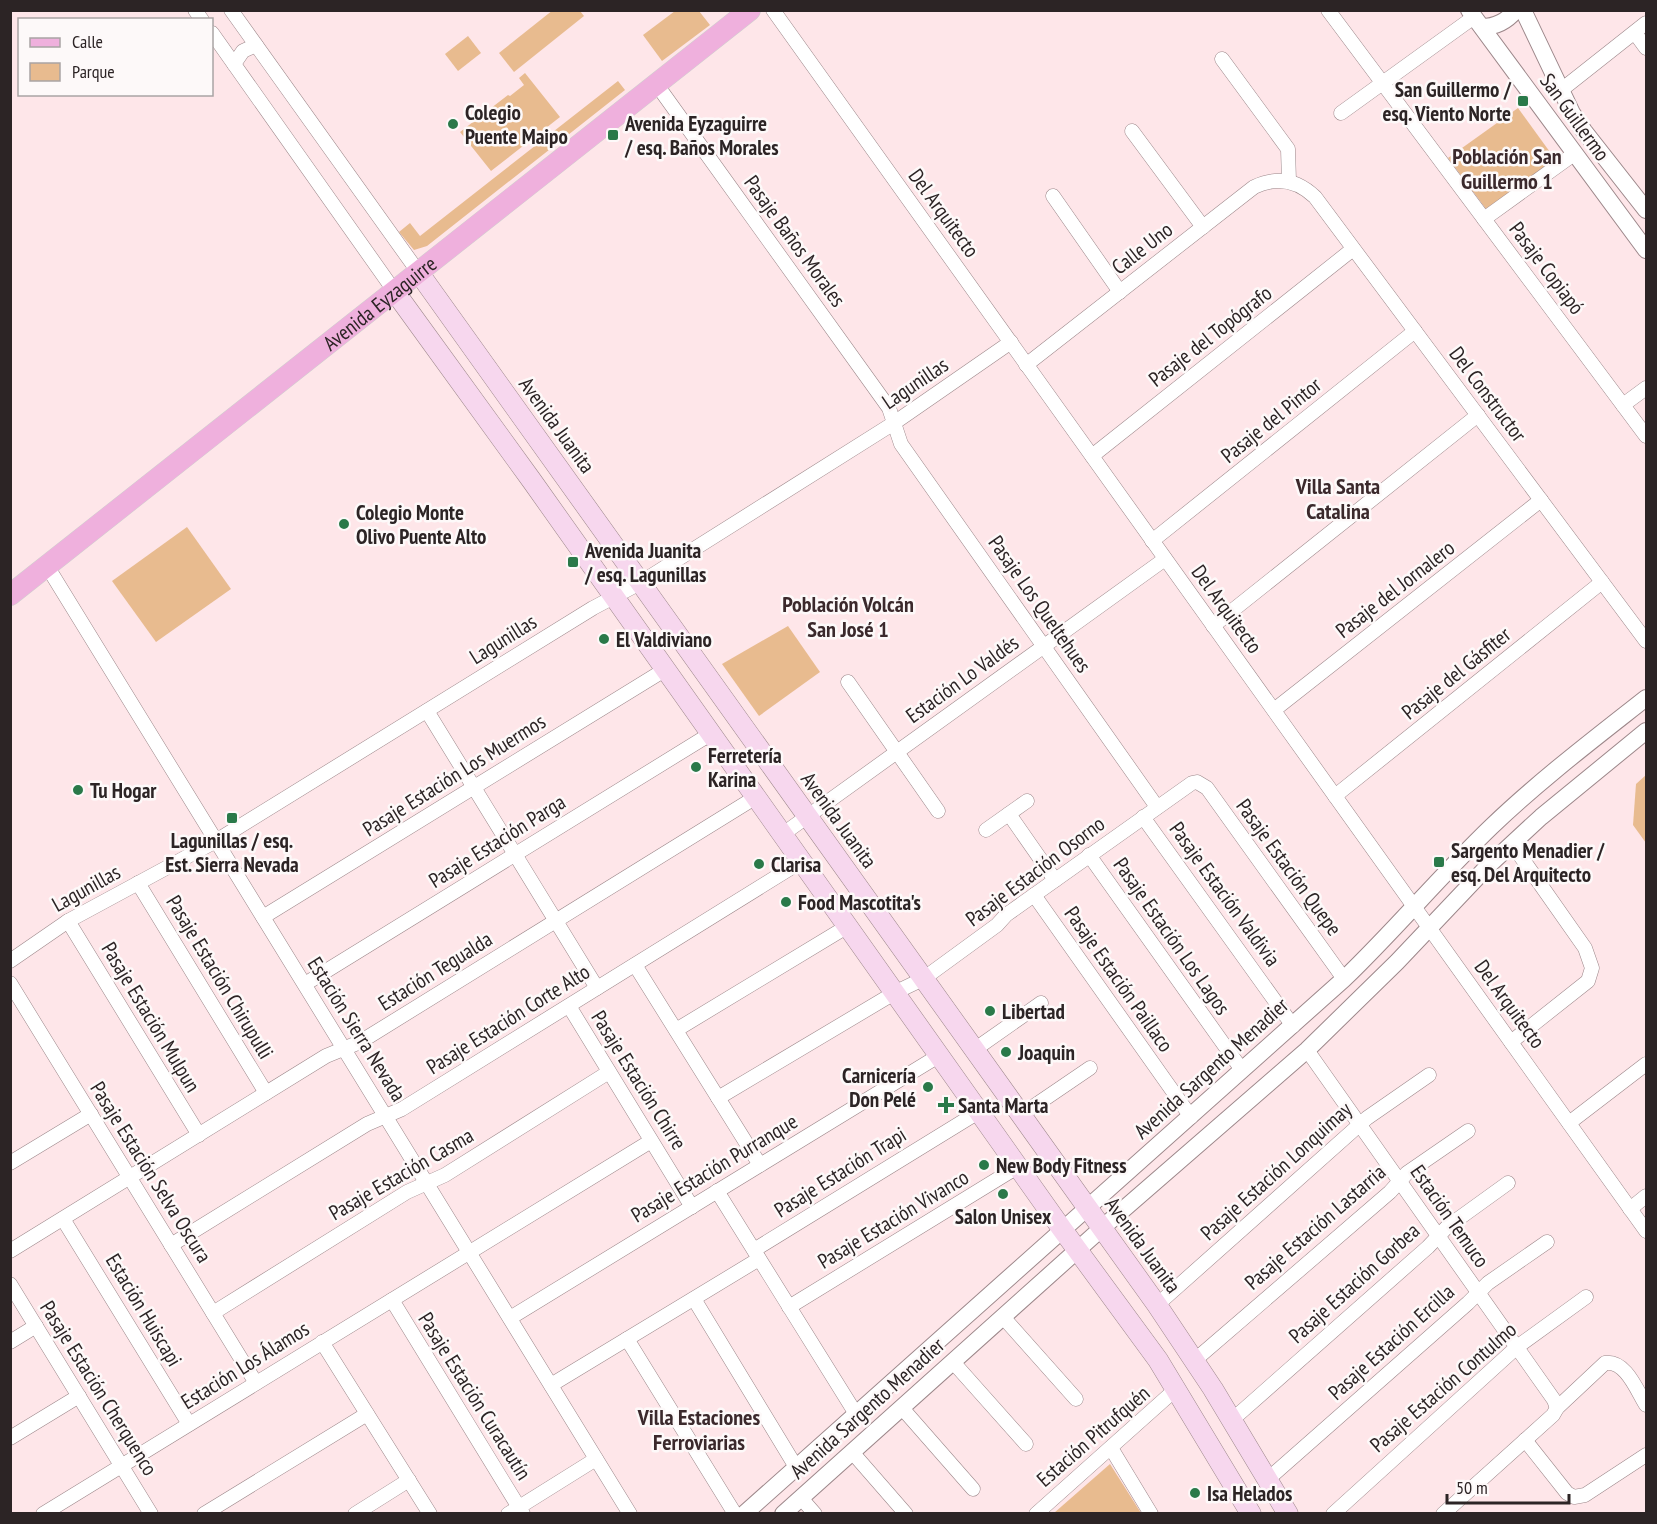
<svg xmlns="http://www.w3.org/2000/svg" width="1657" height="1524" viewBox="0 0 1657 1524" font-family="'PT Sans Narrow',sans-serif">
  <style>
    .green { fill: #e8bb8f }
    .lines { fill: none; stroke-linecap: round; stroke-linejoin: round }
    .minor-casing { stroke: #9c878a; stroke-width: 15 }
    .tertiary-casing { stroke: #9c878a; stroke-width: 18 }
    .secondary-casing { stroke: #9c878a; stroke-width: 21 }
    .primary-casing { stroke: #d1cfcf; stroke-width: 22 }
    .minor { stroke: #fff; stroke-width: 14 }
    .tertiary { stroke: #fff; stroke-width: 16 }
    .secondary { stroke: #f7d7ee; stroke-width: 20 }
    .primary { stroke: #efb0dd; stroke-width: 21 }
    .poi-dot { fill: #2a7949; stroke: #fdf9f9; stroke-width: 2 }
    .labels { text-anchor: middle; dominant-baseline: central; stroke-width: 5; stroke-linejoin: round; paint-order: stroke }
    .poi-label { font-size: 21px; font-weight: bold; fill: #2c2425; stroke: #fdf9f9; text-anchor: start }
    .street-label { font-size: 21px; fill: #2c2425; stroke: #fdf9f9 }
    .neighbourhood-label { font-size: 22px; font-weight: bold; fill: #3b292c; stroke: #fdf9f9 }
  </style>
  <rect width="100%" height="100%" fill="#fee6e9"/>
  <!-- green -->
  <g class="green">
    <polygon points="553,10 580,11 584,16 514,72 499,53"/>
    <polygon points="675,11 699,11 710,25 662,61 643,35"/>
    <polygon points="468,36 481,53 458,71 445,54"/>
    <polygon points="525,73 560,117 491,171 460,132 508,95 510,96 524,85 519,78"/>
    <polygon points="618,81 625,90 427,246 414,250 399,232 410,223 420,236"/>
    <polygon points="1518,108 1555,159 1486,209 1448,158"/>
    <polygon points="187,527 231,589 156,642 112,581"/>
    <polygon points="788,626 820,672 759,716 722,664"/>
    <polygon points="1646,775 1646,843 1633,825 1636,784"/>
    <polygon points="1110,1464 1141,1513 1054,1513"/>
  </g>
  <g class="lines">
    <!-- minor casing -->
    <g class="minor-casing">
      <g id="minor">
        <polyline points="195,10 202,20"/>
        <polyline points="231,10 419,273"/>
        <polyline points="773,10 1646,1231"/>
        <polyline points="1328,10 1646,436"/>
        <polyline points="212,33 395,292"/>
        <polyline points="1635,33 1646,48"/>
        <polyline points="1222,59 1288,149 1289,181"/>
        <polyline points="234,64 243,51 256,45"/>
        <polyline points="657,85 889,408 901,444 1157,807"/>
        <polyline points="1560,91 1646,23"/>
        <polyline points="1341,113 1474,17"/>
        <polyline points="1132,131 1203,227"/>
        <polyline points="1053,196 1120,292"/>
        <polyline points="1484,219 1574,154"/>
        <path d="M1026,365L1254,187C1277,176 1297,180 1315,197L1646,641"/>
        <polyline points="1623,405 1646,388"/>
        <polyline points="1092,456 1353,249"/>
        <polyline points="1152,541 1415,331"/>
        <polyline points="47,566 630,1514"/>
        <polyline points="1213,626 1478,415"/>
        <polyline points="848,682 938,811"/>
        <polyline points="1274,710 1541,500"/>
        <polyline points="427,711 597,988"/>
        <polyline points="1335,796 1602,582"/>
        <polyline points="1009,814 1055,880"/>
        <polyline points="1143,817 1293,1026"/>
        <polyline points="986,830 1027,801"/>
        <polyline points="783,834 1165,559"/>
        <polyline points="1089,855 1242,1070"/>
        <polyline points="138,883 266,1093"/>
        <polyline points="1034,895 1191,1117"/>
        <polyline points="263,917 666,669"/>
        <polyline points="68,921 199,1135"/>
        <polyline points="10,961 68,921 216,841 593,608 640,583 894,423 1011,342"/>
        <polyline points="635,965 760,1165"/>
        <polyline points="10,983 256,1383"/>
        <polyline points="305,984 712,733"/>
        <polyline points="569,1006 692,1207"/>
        <polyline points="676,1030 848,926"/>
        <polyline points="1511,1042 1588,981 1592,968 1585,948 1512,844"/>
        <polyline points="974,1050 1041,1003"/>
        <polyline points="1307,1050 1554,1400 1557,1408"/>
        <polyline points="718,1098 896,992 923,979 997,925 1006,915 1192,783 1197,782 1207,788 1344,979"/>
        <polyline points="1021,1115 1090,1068"/>
        <polyline points="1569,1123 1646,1064"/>
        <polyline points="10,1163 91,1114"/>
        <polyline points="717,1191 856,1414"/>
        <polyline points="1630,1209 1646,1196"/>
        <polyline points="63,1219 189,1424"/>
        <polyline points="171,1245 367,1124 402,1109 802,861"/>
        <polyline points="754,1250 980,1111"/>
        <polyline points="10,1251 326,1056 360,1042 756,797"/>
        <polyline points="10,1284 151,1514"/>
        <polyline points="694,1299 796,1467"/>
        <polyline points="392,1300 523,1514"/>
        <polyline points="1157,1305 1367,1118 1429,1075"/>
        <polyline points="789,1307 1019,1166"/>
        <polyline points="213,1313 407,1192 445,1175 609,1072"/>
        <polyline points="1003,1317 1076,1399"/>
        <polyline points="510,1318 940,1055"/>
        <polyline points="627,1339 735,1514"/>
        <polyline points="10,1342 36,1326"/>
        <polyline points="322,1342 430,1514"/>
        <polyline points="1195,1360 1390,1192 1407,1173 1468,1131"/>
        <polyline points="953,1362 1026,1444"/>
        <polyline points="551,1385 759,1259"/>
        <polyline points="902,1408 973,1489"/>
        <polyline points="1232,1420 1428,1247 1447,1227 1508,1183"/>
        <polyline points="10,1438 79,1396"/>
        <polyline points="1525,1440 1567,1493 1574,1497 1585,1495 1646,1455"/>
        <polyline points="1111,1448 1151,1514"/>
        <polyline points="852,1452 906,1514"/>
        <polyline points="1267,1480 1468,1303 1488,1283 1547,1242"/>
        <polyline points="801,1498 815,1514"/>
        <polyline points="43,1514 651,1141"/>
        <polyline points="204,1514 367,1414"/>
        <polyline points="355,1514 409,1480"/>
        <polyline points="508,1514 596,1459"/>
        <polyline points="1036,1514 1176,1389"/>
        <polyline points="1333,1514 1517,1347 1586,1297"/>
        <path d="M1443,1514L1553,1415L1557,1408L1605,1363C1626,1360 1637,1391 1646,1405"/>
      </g>
    </g>
    <!-- tertiary casing -->
    <g class="tertiary-casing">
      <g id="tertiary">
        <polyline points="1469,10 1646,250"/>
        <polyline points="1523,10 1572,113 1584,131 1646,210"/>
        <path d="M1482,27C1496,27 1507,21 1516,10"/>
        <path d="M744,1514L1344,979C1395,930 1440,876 1491,827C1540,780 1594,739 1646,698"/>
        <polyline points="783,1514 1102,1228 1307,1050 1397,962 1488,866 1541,817 1646,731"/>
      </g>
    </g>
    <!-- secondary casing -->
    <g class="secondary-casing">
      <g id="secondary">
        <polyline points="419,273 1157,1305 1213,1389 1288,1514"/>
        <polyline points="395,292 532,481 1062,1229 1158,1360 1251,1514"/>
      </g>
    </g>
    <!-- primary casing -->
    <g class="primary-casing">
      <g id="primary">
        <path id="s1" d="M10,595L750,10"/>
      </g>
    </g>
    <!-- minor -->
    <use href="#minor" class="minor"/>
    <!-- tertiary -->
    <use href="#tertiary" class="tertiary"/>
    <!-- secondary -->
    <use href="#secondary" class="secondary"/>
    <!-- primary -->
    <use href="#primary" class="primary"/>
  </g>
  <!-- markers -->
  <g class="poi-dot">
    <rect x="1517" y="95" width="12" height="12" rx="3"/>
    <circle cx="453" cy="124" r="6"/>
    <rect x="607" y="129" width="12" height="12" rx="3"/>
    <circle cx="344" cy="524" r="6"/>
    <rect x="567" y="556" width="12" height="12" rx="3"/>
    <circle cx="604" cy="639" r="6"/>
    <circle cx="696" cy="767" r="6"/>
    <circle cx="78" cy="790" r="6"/>
    <rect x="226" y="812" width="12" height="12" rx="3"/>
    <rect x="1433" y="856" width="12" height="12" rx="3"/>
    <circle cx="759" cy="864" r="6"/>
    <circle cx="786" cy="902" r="6"/>
    <circle cx="990" cy="1011" r="6"/>
    <circle cx="1006" cy="1052" r="6"/>
    <circle cx="928" cy="1087" r="6"/>
    <path d="M943 1096h6v6h6v6h-6v6h-6v-6h-6v-6h6z"/>
    <circle cx="984" cy="1165" r="6"/>
    <circle cx="1003" cy="1194" r="6"/>
    <circle cx="1195" cy="1493" r="6"/>
  </g>
  <g class="labels">
    <!-- poi labels -->
    <g class="poi-label">
      <text x="1511" y="89" text-anchor="end">San Guillermo /<tspan x="1511" dy="24">esq. Viento Norte</tspan></text>
      <text x="465" y="112">Colegio<tspan x="465" dy="24">Puente Maipo</tspan></text>
      <text x="625" y="123">Avenida Eyzaguirre<tspan x="625" dy="24">/ esq. Baños Morales</tspan></text>
      <text x="356" y="512">Colegio Monte<tspan x="356" dy="24">Olivo Puente Alto</tspan></text>
      <text x="585" y="550">Avenida Juanita<tspan x="585" dy="24">/ esq. Lagunillas</tspan></text>
      <text x="616" y="639">El Valdiviano</text>
      <text x="708" y="755">Ferretería<tspan x="708" dy="24">Karina</tspan></text>
      <text x="90" y="790">Tu Hogar</text>
      <text x="232" y="840" text-anchor="middle">Lagunillas / esq.<tspan x="232" dy="24">Est. Sierra Nevada</tspan></text>
      <text x="1451" y="850">Sargento Menadier /<tspan x="1451" dy="24">esq. Del Arquitecto</tspan></text>
      <text x="771" y="864">Clarisa</text>
      <text x="798" y="902">Food Mascotita's</text>
      <text x="1002" y="1011">Libertad</text>
      <text x="1018" y="1052">Joaquin</text>
      <text x="916" y="1075" text-anchor="end">Carnicería<tspan x="916" dy="24">Don Pelé</tspan></text>
      <text x="958" y="1105">Santa Marta</text>
      <text x="996" y="1165">New Body Fitness</text>
      <text x="1003" y="1216" text-anchor="middle">Salon Unisex</text>
      <text x="1207" y="1493">Isa Helados</text>
    </g>
    <!-- street labels -->
    <g class="street-label">
      <text transform="translate(1575 117) rotate(54)">San Guillermo</text>
      <text transform="translate(944 213) rotate(54)">Del Arquitecto</text>
      <text transform="translate(795 241) rotate(54)">Pasaje Baños Morales</text>
      <text transform="translate(1142 248) rotate(-38)">Calle Uno</text>
      <text transform="translate(1547 268) rotate(53)">Pasaje Copiapó</text>
      <text stroke="none"><textPath href="#s1" startOffset="471">Avenida Eyzaguirre</textPath></text>
      <text transform="translate(1210 336) rotate(-38)">Pasaje del Topógrafo</text>
      <text transform="translate(915 383) rotate(-34)">Lagunillas</text>
      <text transform="translate(1488 394) rotate(53)">Del Constructor</text>
      <text transform="translate(1271 420) rotate(-39)">Pasaje del Pintor</text>
      <text transform="translate(557 425) rotate(54)">Avenida Juanita</text>
      <text transform="translate(1395 589) rotate(-38)">Pasaje del Jornalero</text>
      <text transform="translate(1040 604) rotate(55)">Pasaje Los Queltehues</text>
      <text transform="translate(1227 609) rotate(54)">Del Arquitecto</text>
      <text transform="translate(503 639) rotate(-32)">Lagunillas</text>
      <text transform="translate(1456 673) rotate(-39)">Pasaje del Gásfiter</text>
      <text transform="translate(962 679) rotate(-36)">Estación Lo Valdés</text>
      <text transform="translate(454 775) rotate(-32)">Pasaje Estación Los Muermos</text>
      <text transform="translate(839 820) rotate(54)">Avenida Juanita</text>
      <text transform="translate(497 841) rotate(-32)">Pasaje Estación Parga</text>
      <text transform="translate(1289 867) rotate(54)">Pasaje Estación Quepe</text>
      <text transform="translate(1035 871) rotate(-37)">Pasaje Estación Osorno</text>
      <text transform="translate(86 888) rotate(-29)">Lagunillas</text>
      <text transform="translate(1225 894) rotate(54)">Pasaje Estación Valdivia</text>
      <text transform="translate(1172 936) rotate(55)">Pasaje Estación Los Lagos</text>
      <text transform="translate(435 971) rotate(-32)">Estación Tegualda</text>
      <text transform="translate(220 977) rotate(59)">Pasaje Estación Chirupulli</text>
      <text transform="translate(1119 979) rotate(55)">Pasaje Estación Paillaco</text>
      <text transform="translate(1510 1004) rotate(54)">Del Arquitecto</text>
      <text transform="translate(151 1017) rotate(59)">Pasaje Estación Mulpun</text>
      <text transform="translate(508 1019) rotate(-32)">Pasaje Estación Corte Alto</text>
      <text transform="translate(357 1029) rotate(58)">Estación Sierra Nevada</text>
      <text transform="translate(1211 1068) rotate(-42)">Avenida Sargento Menadier</text>
      <text transform="translate(639 1080) rotate(58)">Pasaje Estación Chirre</text>
      <text transform="translate(714 1168) rotate(-31)">Pasaje Estación Purranque</text>
      <text transform="translate(1276 1171) rotate(-42)">Pasaje Estación Lonquimay</text>
      <text transform="translate(151 1172) rotate(58)">Pasaje Estación Selva Oscura</text>
      <text transform="translate(840 1172) rotate(-32)">Pasaje Estación Trapi</text>
      <text transform="translate(401 1174) rotate(-30)">Pasaje Estación Casma</text>
      <text transform="translate(1450 1216) rotate(55)">Estación Temuco</text>
      <text transform="translate(893 1219) rotate(-31)">Pasaje Estación Vivanco</text>
      <text transform="translate(1315 1227) rotate(-41)">Pasaje Estación Lastarria</text>
      <text transform="translate(1143 1245) rotate(54)">Avenida Juanita</text>
      <text transform="translate(1354 1283) rotate(-42)">Pasaje Estación Gorbea</text>
      <text transform="translate(144 1310) rotate(59)">Estación Huiscapi</text>
      <text transform="translate(1391 1342) rotate(-42)">Pasaje Estación Ercilla</text>
      <text transform="translate(245 1365) rotate(-32)">Estación Los Álamos</text>
      <text transform="translate(1443 1387) rotate(-41)">Pasaje Estación Contulmo</text>
      <text transform="translate(99 1388) rotate(58)">Pasaje Estación Cherquenco</text>
      <text transform="translate(475 1396) rotate(58)">Pasaje Estación Curacautín</text>
      <text transform="translate(867 1408) rotate(-42)">Avenida Sargento Menadier</text>
      <text transform="translate(1093 1436) rotate(-41)">Estación Pitrufquén</text>
    </g>
    <!-- neighbourhood labels -->
    <g class="neighbourhood-label">
      <text x="1507" y="156">Población San<tspan x="1507" dy="25">Guillermo 1</tspan></text>
      <text x="1338" y="486">Villa Santa<tspan x="1338" dy="25">Catalina</tspan></text>
      <text x="848" y="604">Población Volcán<tspan x="848" dy="25">San José 1</tspan></text>
      <text x="699" y="1417">Villa Estaciones<tspan x="699" dy="25">Ferroviarias</tspan></text>
    </g>
  </g>
  <!-- border -->
  <rect width="1657" height="1524" fill="none" stroke="#2c2425" stroke-width="24"/>
  <!-- legend -->
  <rect x="18" y="18" width="195" height="78" fill="#fdf9f9" stroke="#a9a4a4" stroke-width="1.5"/>
  <rect x="30" y="38" width="30" height="9" fill="#efb0dd" stroke="#a9a4a4" stroke-width="1.5"/>
  <text x="72" y="48" font-size="18" fill="#2c2425">Calle</text>
  <rect x="30" y="63" width="30" height="18" fill="#e8bb8f" stroke="#a9a4a4" stroke-width="1.5"/>
  <text x="72" y="78" font-size="18" fill="#2c2425">Parque</text>
  <!-- scale -->
  <path d="M1447 1494v9h122v-9" fill="none" stroke="#2c2425" stroke-width="3"/>
  <text x="1456" y="1494" font-size="18" fill="#2c2425" stroke="#fdf9f9" stroke-width="4.5" paint-order="stroke">50 m</text>
</svg>
